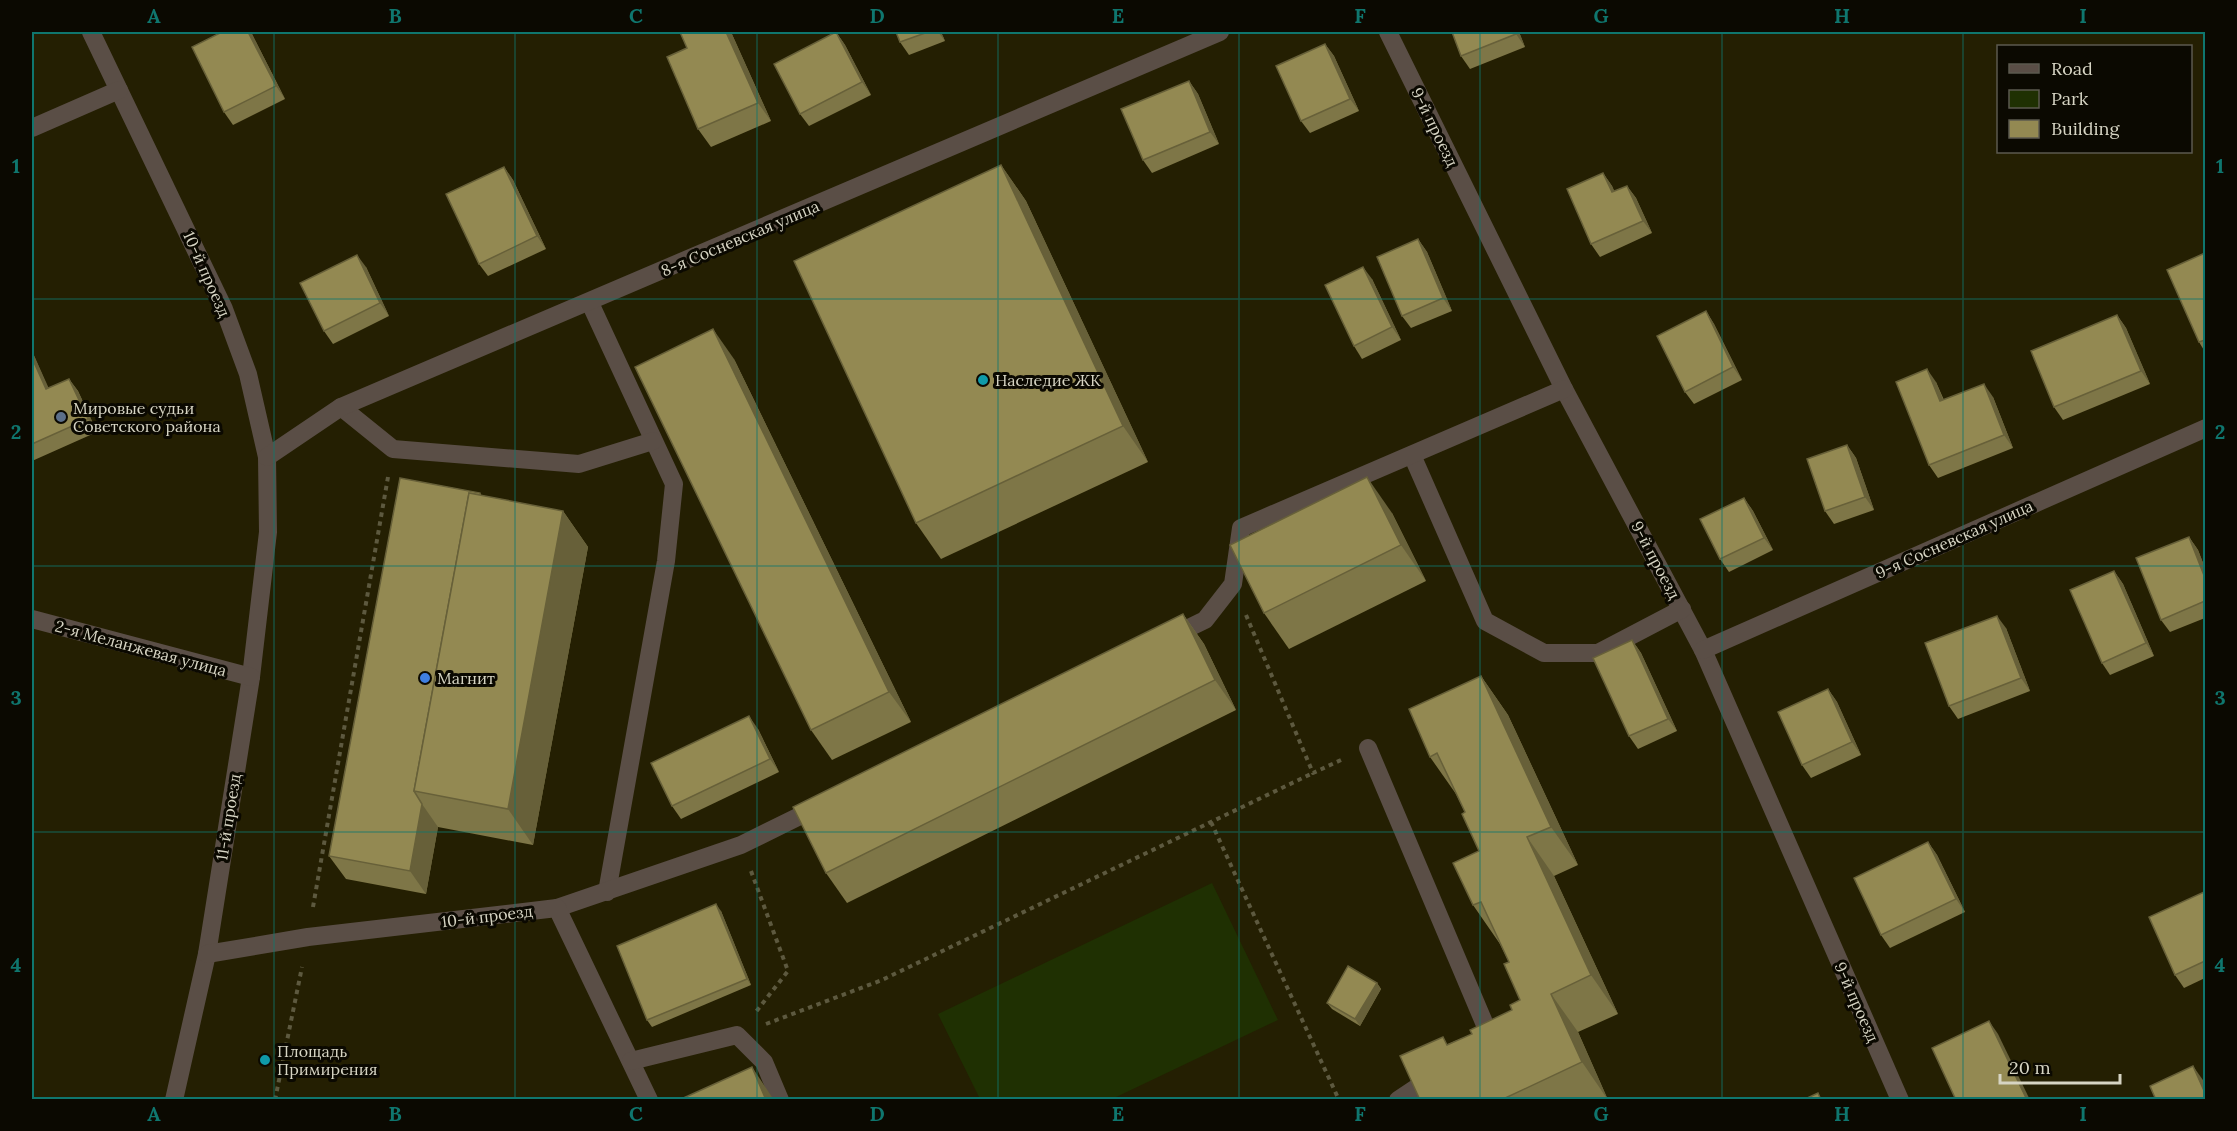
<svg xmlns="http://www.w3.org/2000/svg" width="2237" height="1131" viewBox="0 0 2237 1131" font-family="Lora,serif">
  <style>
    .green { fill: #1f3002 }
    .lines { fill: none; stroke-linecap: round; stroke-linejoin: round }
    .path { stroke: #5d593f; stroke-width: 4; stroke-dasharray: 4.5 4.5; stroke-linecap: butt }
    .minor { stroke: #5a4e46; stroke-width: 18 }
    .wall { fill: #7e7647 }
    .shaded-wall { fill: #676039 }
    .building { fill: #938952; stroke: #676039; stroke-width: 1.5 }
    .grid { fill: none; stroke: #0f766e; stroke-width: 1.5; stroke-opacity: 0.55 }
    .culture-dot { fill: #0f9aa8; stroke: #0b0901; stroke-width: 2 }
    .service-dot { fill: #5c6f8a; stroke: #0b0901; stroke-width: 2 }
    .shop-dot { fill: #3f7fe0; stroke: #0b0901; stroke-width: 2 }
    .labels { text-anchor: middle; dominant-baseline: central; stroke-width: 6; stroke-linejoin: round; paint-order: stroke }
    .street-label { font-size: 16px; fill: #d6d4c3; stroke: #0b0901 }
    .poi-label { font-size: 16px; fill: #d6d4c3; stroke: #0b0901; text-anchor: start }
    .neatline { fill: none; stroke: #0f766e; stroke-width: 2 }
    .grid-label { font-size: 20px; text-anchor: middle; font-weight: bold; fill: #0f766e }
  </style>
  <rect width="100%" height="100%" fill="#241f02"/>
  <!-- green -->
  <polygon class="green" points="1212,883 1278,1020 1112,1099 980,1099 938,1014"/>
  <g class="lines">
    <!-- path -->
    <g class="path">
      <polyline points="1246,615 1313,773 1341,760"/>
      <polyline points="1211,822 1339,1100"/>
      <polyline points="751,871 788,971 755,1013"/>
      <polyline points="313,907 388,477"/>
      <polyline points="766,1024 882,980 1313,773"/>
      <polyline points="275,1100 302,967"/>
    </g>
    <!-- minor -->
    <g class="minor">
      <polyline points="91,32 224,309 248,374 267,457 268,532 251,677 207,954 174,1100"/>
      <polyline points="1388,32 1564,389 1703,650 1900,1100"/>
      <polyline points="32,128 119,90"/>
      <polyline points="590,303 674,484 666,561 607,892"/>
      <polyline points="341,407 393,449 579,464 653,441"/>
      <polyline points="1412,455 1485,621 1544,653 1598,653 1682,609"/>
      <polyline points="267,457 341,407 1220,32"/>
      <polyline points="32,619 251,677"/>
      <polyline points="1170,637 1205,620 1233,584 1241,528 1564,389"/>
      <polyline points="1703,650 2206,428"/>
      <polyline points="1368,748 1491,1039 1485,1043"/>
      <polyline points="557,908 741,845 818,807"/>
      <polyline points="207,954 308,937 557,908 649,1100"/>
      <polyline points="631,1061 737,1035 764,1062 780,1100"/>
      <polyline points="1398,1100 1434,1076"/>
    </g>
  </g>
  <!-- wall -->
  <g class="wall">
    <polygon points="680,32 731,32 771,121 711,147 698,129 687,48"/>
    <polygon points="836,32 845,45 871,95 809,126 800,114"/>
    <polygon points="896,32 941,32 945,41 909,55 900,42"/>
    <polygon points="1452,32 1519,32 1525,47 1470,69 1461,56"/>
    <polygon points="252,34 285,99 233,125 224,112"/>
    <polygon points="1325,44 1334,56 1359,111 1310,133 1301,121"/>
    <polygon points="1189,81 1198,94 1219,144 1152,173 1143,160"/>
    <polygon points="1001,165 1026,201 1148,462 941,559 916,523"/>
    <polygon points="504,167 513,180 546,249 488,276 479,264"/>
    <polygon points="1603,173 1612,186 1614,191 1627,186 1636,198 1652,233 1600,257 1591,244"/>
    <polygon points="1418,239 1427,252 1452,311 1411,328 1402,316"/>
    <polygon points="2205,253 2205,352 2199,342"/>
    <polygon points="366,267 389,316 333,344 324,331"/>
    <polygon points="1372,279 1401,340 1362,359 1354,346"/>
    <polygon points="1706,311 1714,324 1742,380 1694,404 1685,392"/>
    <polygon points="2117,315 2126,328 2150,384 2063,420 2054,407"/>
    <polygon points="32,351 48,388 69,379 78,391 97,432 32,461"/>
    <polygon points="734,359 911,722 832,760 811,730"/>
    <polygon points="1936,382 1944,400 1993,397 2013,448 1938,478 1929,465"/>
    <polygon points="1847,445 1856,458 1874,510 1834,524 1825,511"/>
    <polygon points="480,493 482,496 563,511 588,547 533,845 438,827 426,894 346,879 329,856"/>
    <polygon points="1744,498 1753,511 1773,550 1729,572 1720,559"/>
    <polygon points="1392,513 1426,581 1289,649 1264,613"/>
    <polygon points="2189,537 2198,550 2205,568 2205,618 2170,632 2161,620"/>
    <polygon points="2114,571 2123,584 2154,656 2110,675 2102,663"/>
    <polygon points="1183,614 1204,644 1236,710 847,903 826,873"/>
    <polygon points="2006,628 2030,691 1958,719 1949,706"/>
    <polygon points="1632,640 1641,653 1677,731 1638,749 1629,736"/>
    <polygon points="1481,676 1508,715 1578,865 1554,876 1618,1014 1578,1032 1608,1100 1420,1100 1448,1044 1472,1034 1512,1010 1520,1000 1509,962 1500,944 1473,905 1479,851 1465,812 1456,794 1430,757"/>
    <polygon points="1828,689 1837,702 1861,755 1811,778 1802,765"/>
    <polygon points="758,729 779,772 681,819 672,806"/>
    <polygon points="1928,842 1937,855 1965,912 1890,948 1881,935"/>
    <polygon points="2205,894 2205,978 2184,988 2175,975"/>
    <polygon points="721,911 751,985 652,1027 647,1020"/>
    <polygon points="1377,983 1381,989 1360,1026 1332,1009 1327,1003"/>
  </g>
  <!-- shaded-wall -->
  <g class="shaded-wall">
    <polygon points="248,32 250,32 252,34 285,99 276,86"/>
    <polygon points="726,32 731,32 771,121 758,103"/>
    <polygon points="836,32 845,45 871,95 862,82"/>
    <polygon points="938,32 941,32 945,41"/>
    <polygon points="1515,32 1519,32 1525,47 1516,34"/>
    <polygon points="1325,44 1334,56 1359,111 1350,99"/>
    <polygon points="1189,81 1198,94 1219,144 1210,132"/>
    <polygon points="1001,165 1026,201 1148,462 1123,426"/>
    <polygon points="504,167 513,180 546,249 537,236"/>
    <polygon points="1603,173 1612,186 1621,205 1612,192"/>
    <polygon points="1627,186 1636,198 1652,233 1643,221"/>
    <polygon points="1418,239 1427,252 1452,311 1443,298"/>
    <polygon points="357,255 366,267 389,316 380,303"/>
    <polygon points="1363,267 1372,279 1401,340 1392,327"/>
    <polygon points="1706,311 1714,324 1742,380 1733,367"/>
    <polygon points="2117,315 2126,328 2150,384 2141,371"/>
    <polygon points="713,329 734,359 911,722 889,692"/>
    <polygon points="32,351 55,402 46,389 32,358"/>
    <polygon points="1927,369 1936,382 1949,414 1940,401"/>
    <polygon points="69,379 78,391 97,432 88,419"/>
    <polygon points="1984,384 1993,397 2013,448 2004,435"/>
    <polygon points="1847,445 1856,458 1874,510 1865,497"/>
    <polygon points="1367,477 1392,513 1426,581 1401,545"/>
    <polygon points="1744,498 1753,511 1773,550 1764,538"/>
    <polygon points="563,511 588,547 533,845 508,809"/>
    <polygon points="2189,537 2198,550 2205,568 2205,578"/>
    <polygon points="2114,571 2123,584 2154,656 2146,643"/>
    <polygon points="1183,614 1204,644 1236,710 1215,680"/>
    <polygon points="1997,616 2006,628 2030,691 2021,678"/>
    <polygon points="1632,640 1641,653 1677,731 1668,719"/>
    <polygon points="1481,676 1508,715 1578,865 1551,827"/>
    <polygon points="1828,689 1837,702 1861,755 1852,742"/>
    <polygon points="749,716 758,729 779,772 770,759"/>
    <polygon points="422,804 438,827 426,894 410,871"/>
    <polygon points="1527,837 1554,876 1618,1014 1591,975"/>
    <polygon points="1928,842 1937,855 1965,912 1956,899"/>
    <polygon points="716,904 721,911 751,985 747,979"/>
    <polygon points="1377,983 1381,989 1360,1026 1355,1019"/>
    <polygon points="1551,994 1578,1032 1608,1100 1582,1062"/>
    <polygon points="1989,1021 1998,1034 2030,1100 2027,1100"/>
    <polygon points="2193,1066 2205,1083 2205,1093"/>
    <polygon points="752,1067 774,1100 766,1100"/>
  </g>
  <!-- building -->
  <g class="building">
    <polygon points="222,32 248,32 276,86 224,112 192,47"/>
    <polygon points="680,32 726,32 758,103 698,129 667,57 687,48"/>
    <polygon points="836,32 862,82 800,114 774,64"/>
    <polygon points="896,32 928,32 900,42"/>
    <polygon points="1452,32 1515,32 1516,34 1461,56"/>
    <polygon points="1325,44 1350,99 1301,121 1276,66"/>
    <polygon points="1189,81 1210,132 1143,160 1121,109"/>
    <polygon points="1001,165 1123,426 916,523 794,261"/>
    <polygon points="504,167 537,236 479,264 446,194"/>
    <polygon points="1603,173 1612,192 1627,186 1643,221 1591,244 1567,189"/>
    <polygon points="1418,239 1443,298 1402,316 1377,257"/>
    <polygon points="2205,253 2205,340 2199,342 2167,270"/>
    <polygon points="357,255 380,303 324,331 300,283"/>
    <polygon points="1363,267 1392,327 1354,346 1325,285"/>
    <polygon points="1706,311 1733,367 1685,392 1657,336"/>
    <polygon points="2117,315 2141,371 2054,407 2031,351"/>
    <polygon points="713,329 889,692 811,730 635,367"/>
    <polygon points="32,358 46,389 69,379 88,419 32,444"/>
    <polygon points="1927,369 1940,401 1984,384 2004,435 1929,465 1896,382"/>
    <polygon points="1847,445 1865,497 1825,511 1807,459"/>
    <polygon points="1367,477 1401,545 1264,613 1230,545"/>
    <polygon points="400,478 480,493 480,495 469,493 414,791 422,804 410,871 329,856"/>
    <polygon points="469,493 563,511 508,809 414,791"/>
    <polygon points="1744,498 1764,538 1720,559 1700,519"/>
    <polygon points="2189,537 2205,578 2205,601 2161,620 2136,558"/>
    <polygon points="2114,571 2146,643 2102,663 2070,590"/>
    <polygon points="1183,614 1215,680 826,873 793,807"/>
    <polygon points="1997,616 2021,678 1949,706 1925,643"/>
    <polygon points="1632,640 1668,719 1629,736 1593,658"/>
    <polygon points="1481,676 1551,827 1527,837 1591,975 1551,994 1582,1062 1501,1100 1420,1100 1400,1056 1443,1037 1447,1045 1472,1034 1470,1030 1512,1010 1510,1005 1520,1000 1504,964 1509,962 1481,902 1473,905 1453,863 1479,851 1462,814 1465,812 1437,753 1430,757 1409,709"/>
    <polygon points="1828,689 1852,742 1802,765 1778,712"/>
    <polygon points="749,716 770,759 672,806 651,763"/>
    <polygon points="1928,842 1956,899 1881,935 1854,878"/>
    <polygon points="2204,892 2205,896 2205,961 2175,975 2149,917"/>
    <polygon points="716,904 747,979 647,1020 617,946"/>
    <polygon points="1348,966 1377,983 1355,1019 1327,1003"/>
    <polygon points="1989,1021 2027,1100 1956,1100 1932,1048"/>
    <polygon points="2193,1066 2205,1093 2205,1100 2156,1100 2150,1086"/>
    <polygon points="752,1067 766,1100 679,1100"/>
    <polygon points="1818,1093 1821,1100 1803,1100"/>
  </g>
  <!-- grid -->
  <path class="grid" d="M274,32V1100M515,32V1100M757,32V1100M998,32V1100M1239,32V1100M1480,32V1100M1722,32V1100M1963,32V1100M32,299H2206M32,566H2206M32,832H2206"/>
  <!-- markers -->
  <g class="culture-dot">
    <circle cx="983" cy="380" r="6"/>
    <circle cx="265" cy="1060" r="6"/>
  </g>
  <circle class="service-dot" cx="61" cy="417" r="6"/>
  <circle class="shop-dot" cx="425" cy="678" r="6"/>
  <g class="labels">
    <!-- street labels -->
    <g class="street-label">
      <text transform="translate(1435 127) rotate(64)">9-й проезд</text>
      <text transform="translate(740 238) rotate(-23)">8-я Сосневская улица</text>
      <text transform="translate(207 274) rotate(66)">10-й проезд</text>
      <text transform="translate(1954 539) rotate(-24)">9-я Сосневская улица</text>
      <text transform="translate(1656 560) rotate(62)">9-й проезд</text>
      <text transform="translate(141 648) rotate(15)">2-я Меланжевая улица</text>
      <text transform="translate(228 817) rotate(-81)">11-й проезд</text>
      <text transform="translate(487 916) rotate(-7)">10-й проезд</text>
      <text transform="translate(1857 1002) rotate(66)">9-й проезд</text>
    </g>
    <!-- poi labels -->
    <g class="poi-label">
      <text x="995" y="380">Наследие ЖК</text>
      <text x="73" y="408">Мировые судьи<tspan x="73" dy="18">Советского района</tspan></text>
      <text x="437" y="678">Магнит</text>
      <text x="277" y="1051">Площадь<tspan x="277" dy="18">Примирения</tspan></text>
    </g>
  </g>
  <!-- border -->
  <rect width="2237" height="1131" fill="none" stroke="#0b0901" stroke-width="66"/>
  <!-- legend -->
  <rect x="1997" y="45" width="195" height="108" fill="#0b0901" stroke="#5c5a4f" stroke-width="1.5"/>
  <rect x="2009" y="64" width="30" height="9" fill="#5a4e46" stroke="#5c5a4f" stroke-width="1.5"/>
  <text x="2051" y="75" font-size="18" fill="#d6d4c3">Road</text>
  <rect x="2009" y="90" width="30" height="18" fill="#1f3002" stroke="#5c5a4f" stroke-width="1.5"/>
  <text x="2051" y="105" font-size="18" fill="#d6d4c3">Park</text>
  <rect x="2009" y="120" width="30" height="18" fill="#938952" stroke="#5c5a4f" stroke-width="1.5"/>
  <text x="2051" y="135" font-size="18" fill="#d6d4c3">Building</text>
  <!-- scale -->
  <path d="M2000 1074v9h120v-9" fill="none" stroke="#d6d4c3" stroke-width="3"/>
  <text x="2009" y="1074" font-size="18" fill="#d6d4c3" stroke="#0b0901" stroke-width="4.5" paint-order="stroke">20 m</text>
  <rect x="33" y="33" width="2171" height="1065" class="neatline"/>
  <g class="grid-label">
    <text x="154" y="23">A</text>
    <text x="395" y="23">B</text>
    <text x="636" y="23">C</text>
    <text x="877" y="23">D</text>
    <text x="1118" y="23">E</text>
    <text x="1360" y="23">F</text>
    <text x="1601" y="23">G</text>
    <text x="1842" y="23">H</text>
    <text x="2083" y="23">I</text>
    <text x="16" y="173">1</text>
    <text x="2220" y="173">1</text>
    <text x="16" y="439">2</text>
    <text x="2220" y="439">2</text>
    <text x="16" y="705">3</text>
    <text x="2220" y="705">3</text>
    <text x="16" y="972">4</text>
    <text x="2220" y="972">4</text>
    <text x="154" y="1121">A</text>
    <text x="395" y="1121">B</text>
    <text x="636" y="1121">C</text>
    <text x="877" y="1121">D</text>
    <text x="1118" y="1121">E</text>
    <text x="1360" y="1121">F</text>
    <text x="1601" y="1121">G</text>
    <text x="1842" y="1121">H</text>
    <text x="2083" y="1121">I</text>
  </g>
</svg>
